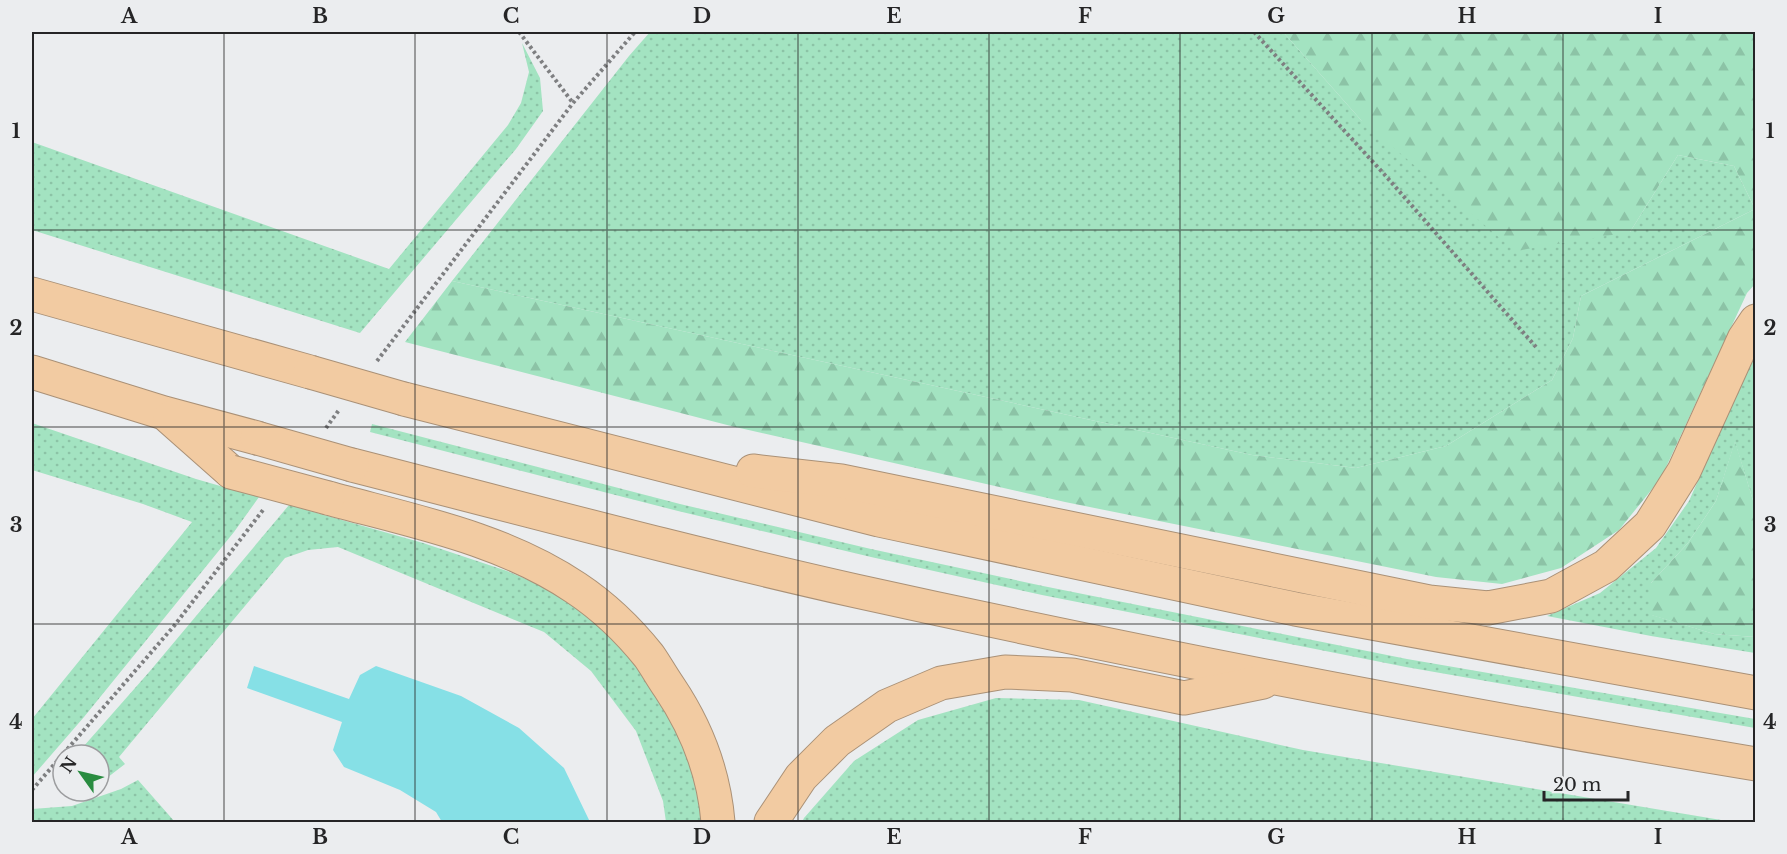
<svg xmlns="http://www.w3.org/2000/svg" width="1787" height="854" viewBox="0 0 1787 854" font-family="'Libre Baskerville',serif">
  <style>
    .grass { fill: url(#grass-dots) }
    .forest { fill: url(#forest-firs) }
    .water { fill: #86e0e6 }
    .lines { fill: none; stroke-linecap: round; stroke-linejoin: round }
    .motorway-casing { stroke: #aa9177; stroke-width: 35 }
    .path { stroke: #7e7f81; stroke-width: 4; stroke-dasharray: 3 3; stroke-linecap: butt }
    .motorway { stroke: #f2cba2; stroke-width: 33 }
    .motorway-bridge-casing { stroke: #aa9177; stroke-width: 35; stroke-linecap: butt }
    .motorway-bridge { stroke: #f2cba2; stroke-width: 33 }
    .grid { fill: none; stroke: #252526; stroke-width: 1.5; stroke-opacity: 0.55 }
    .neatline { fill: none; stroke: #252526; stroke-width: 2 }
    .grid-label { font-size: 20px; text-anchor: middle; font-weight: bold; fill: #252526 }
  </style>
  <defs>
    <pattern id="grass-dots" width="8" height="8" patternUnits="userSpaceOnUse" patternTransform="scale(1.5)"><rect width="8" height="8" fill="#a3e3c1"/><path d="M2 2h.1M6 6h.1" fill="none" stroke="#8cc3a6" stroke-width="1.8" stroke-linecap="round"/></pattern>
    <pattern id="forest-firs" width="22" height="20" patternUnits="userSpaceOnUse" patternTransform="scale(1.5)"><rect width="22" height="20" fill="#a3e3c1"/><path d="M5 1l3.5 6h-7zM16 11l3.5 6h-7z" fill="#8cc3a6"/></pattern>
  </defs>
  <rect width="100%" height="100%" fill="#ebedef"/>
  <!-- grass -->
  <g class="grass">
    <polygon points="650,32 1283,32 1361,120 1630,232 1678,155 1734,166 1755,209 1581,296 1573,338 1552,380 1446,446 1356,468 1252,455 452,281 629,56"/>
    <polygon points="522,43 540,78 543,111 516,149 360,333 32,230 32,142 389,269 508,125 521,103 529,72"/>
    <polygon points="1755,352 1756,409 1753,422 1756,440 1755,507 1735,442 1716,501 1688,543 1651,583 1652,615 1714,634 1755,637 1755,653 1651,636 1547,616 1600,593 1656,548 1689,501"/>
    <polygon points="32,423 196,479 259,497 234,532 84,717 32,777 32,719 192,522 143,504 32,470"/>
    <polygon points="372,424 680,504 871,549 1043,586 1407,659 1755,719 1755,728 1406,667 1042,595 871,557 678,511 370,432"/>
    <polygon points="289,505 423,543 507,571 583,603 635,655 689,755 704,822 666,822 663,801 636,731 591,671 544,632 338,547 308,550 285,558 119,757 125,764 99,784 99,755 76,755 150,671"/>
    <polygon points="996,698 1079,700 1303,750 1733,822 802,822 804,818 854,761 918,720"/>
    <polygon points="138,780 175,822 32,822 32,809 72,806 121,789"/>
  </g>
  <!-- forest -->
  <g class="forest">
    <polygon points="1283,32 1755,32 1755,284 1747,293 1661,478 1619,530 1561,568 1502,584 1436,577 1065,502 731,426 405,342 452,281 1252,455 1356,468 1446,446 1552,380 1573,338 1581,296 1755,209 1734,166 1678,155 1630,232 1515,251 1361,120"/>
    <polygon points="1735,441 1755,507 1755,637 1714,634 1651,615 1651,583 1688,543 1716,501"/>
  </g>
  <!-- water -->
  <polygon class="water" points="254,666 349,699 360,675 376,666 461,696 519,728 564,768 590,822 442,822 436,812 400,790 344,767 333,750 342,722 247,688"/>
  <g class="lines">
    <!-- motorway casing -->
    <g class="motorway-casing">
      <g id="motorway">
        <polyline points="32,294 310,372"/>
        <polyline points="32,372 164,413 257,438"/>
        <polyline points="404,399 879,520 1295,609 1756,693"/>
        <polyline points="170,418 231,472"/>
        <path d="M352,465C520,508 687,553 856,591C1154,657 1454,714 1756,764"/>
        <polyline points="753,471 841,481 1429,602 1488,608 1551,596 1606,566 1650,525 1684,471 1744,339 1756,321"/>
        <path d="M328,498C412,521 502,538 576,588C603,606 629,631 649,656C656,666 662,677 669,687C696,727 714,774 718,822"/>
        <polyline points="771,822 801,777 837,741 887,706 941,683 1005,672 1072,675 1184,698 1263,682"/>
      </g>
    </g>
    <!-- path -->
    <g class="path">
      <polyline points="519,32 573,103"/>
      <polyline points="1254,32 1384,174 1536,347"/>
      <polyline points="377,361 573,103 635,32"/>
      <polyline points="326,428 339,410"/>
      <polyline points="32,790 174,626 263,510"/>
    </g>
    <!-- motorway -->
    <use href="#motorway" class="motorway"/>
    <!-- motorway-bridge casing -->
    <g class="motorway-bridge-casing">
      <g id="motorway-bridge">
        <polyline points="310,372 404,399"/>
        <polyline points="257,438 352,465"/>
        <polyline points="231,472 328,498"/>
      </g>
    </g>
    <!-- motorway-bridge -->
    <use href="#motorway-bridge" class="motorway-bridge"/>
  </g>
  <!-- grid -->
  <path class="grid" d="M224,32V822M415,32V822M607,32V822M798,32V822M989,32V822M1180,32V822M1372,32V822M1563,32V822M32,230H1756M32,427H1756M32,624H1756"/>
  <!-- border -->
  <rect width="1787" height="854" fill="none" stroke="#ebedef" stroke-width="66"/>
  <!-- north arrow -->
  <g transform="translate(81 773) rotate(304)"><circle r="28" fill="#ebedef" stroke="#9c9d9f" stroke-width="1.5"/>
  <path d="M0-4.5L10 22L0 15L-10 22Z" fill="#298c40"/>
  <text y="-9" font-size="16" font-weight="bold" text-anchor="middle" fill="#252526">N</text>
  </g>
  <!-- scale -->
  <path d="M1544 791v9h84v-9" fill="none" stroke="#252526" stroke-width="3"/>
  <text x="1553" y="791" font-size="18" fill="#252526" stroke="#ebedef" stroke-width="4.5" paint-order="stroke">20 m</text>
  <rect x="33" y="33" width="1721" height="788" class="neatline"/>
  <g class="grid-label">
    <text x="129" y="23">A</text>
    <text x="320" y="23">B</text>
    <text x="511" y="23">C</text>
    <text x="702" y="23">D</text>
    <text x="894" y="23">E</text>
    <text x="1085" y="23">F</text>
    <text x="1276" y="23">G</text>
    <text x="1467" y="23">H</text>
    <text x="1658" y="23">I</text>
    <text x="16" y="138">1</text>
    <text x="1770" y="138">1</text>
    <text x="16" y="335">2</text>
    <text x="1770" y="335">2</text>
    <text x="16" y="532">3</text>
    <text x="1770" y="532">3</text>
    <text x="16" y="729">4</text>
    <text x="1770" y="729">4</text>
    <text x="129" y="844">A</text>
    <text x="320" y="844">B</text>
    <text x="511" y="844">C</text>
    <text x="702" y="844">D</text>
    <text x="894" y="844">E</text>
    <text x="1085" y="844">F</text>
    <text x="1276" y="844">G</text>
    <text x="1467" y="844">H</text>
    <text x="1658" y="844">I</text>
  </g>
</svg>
